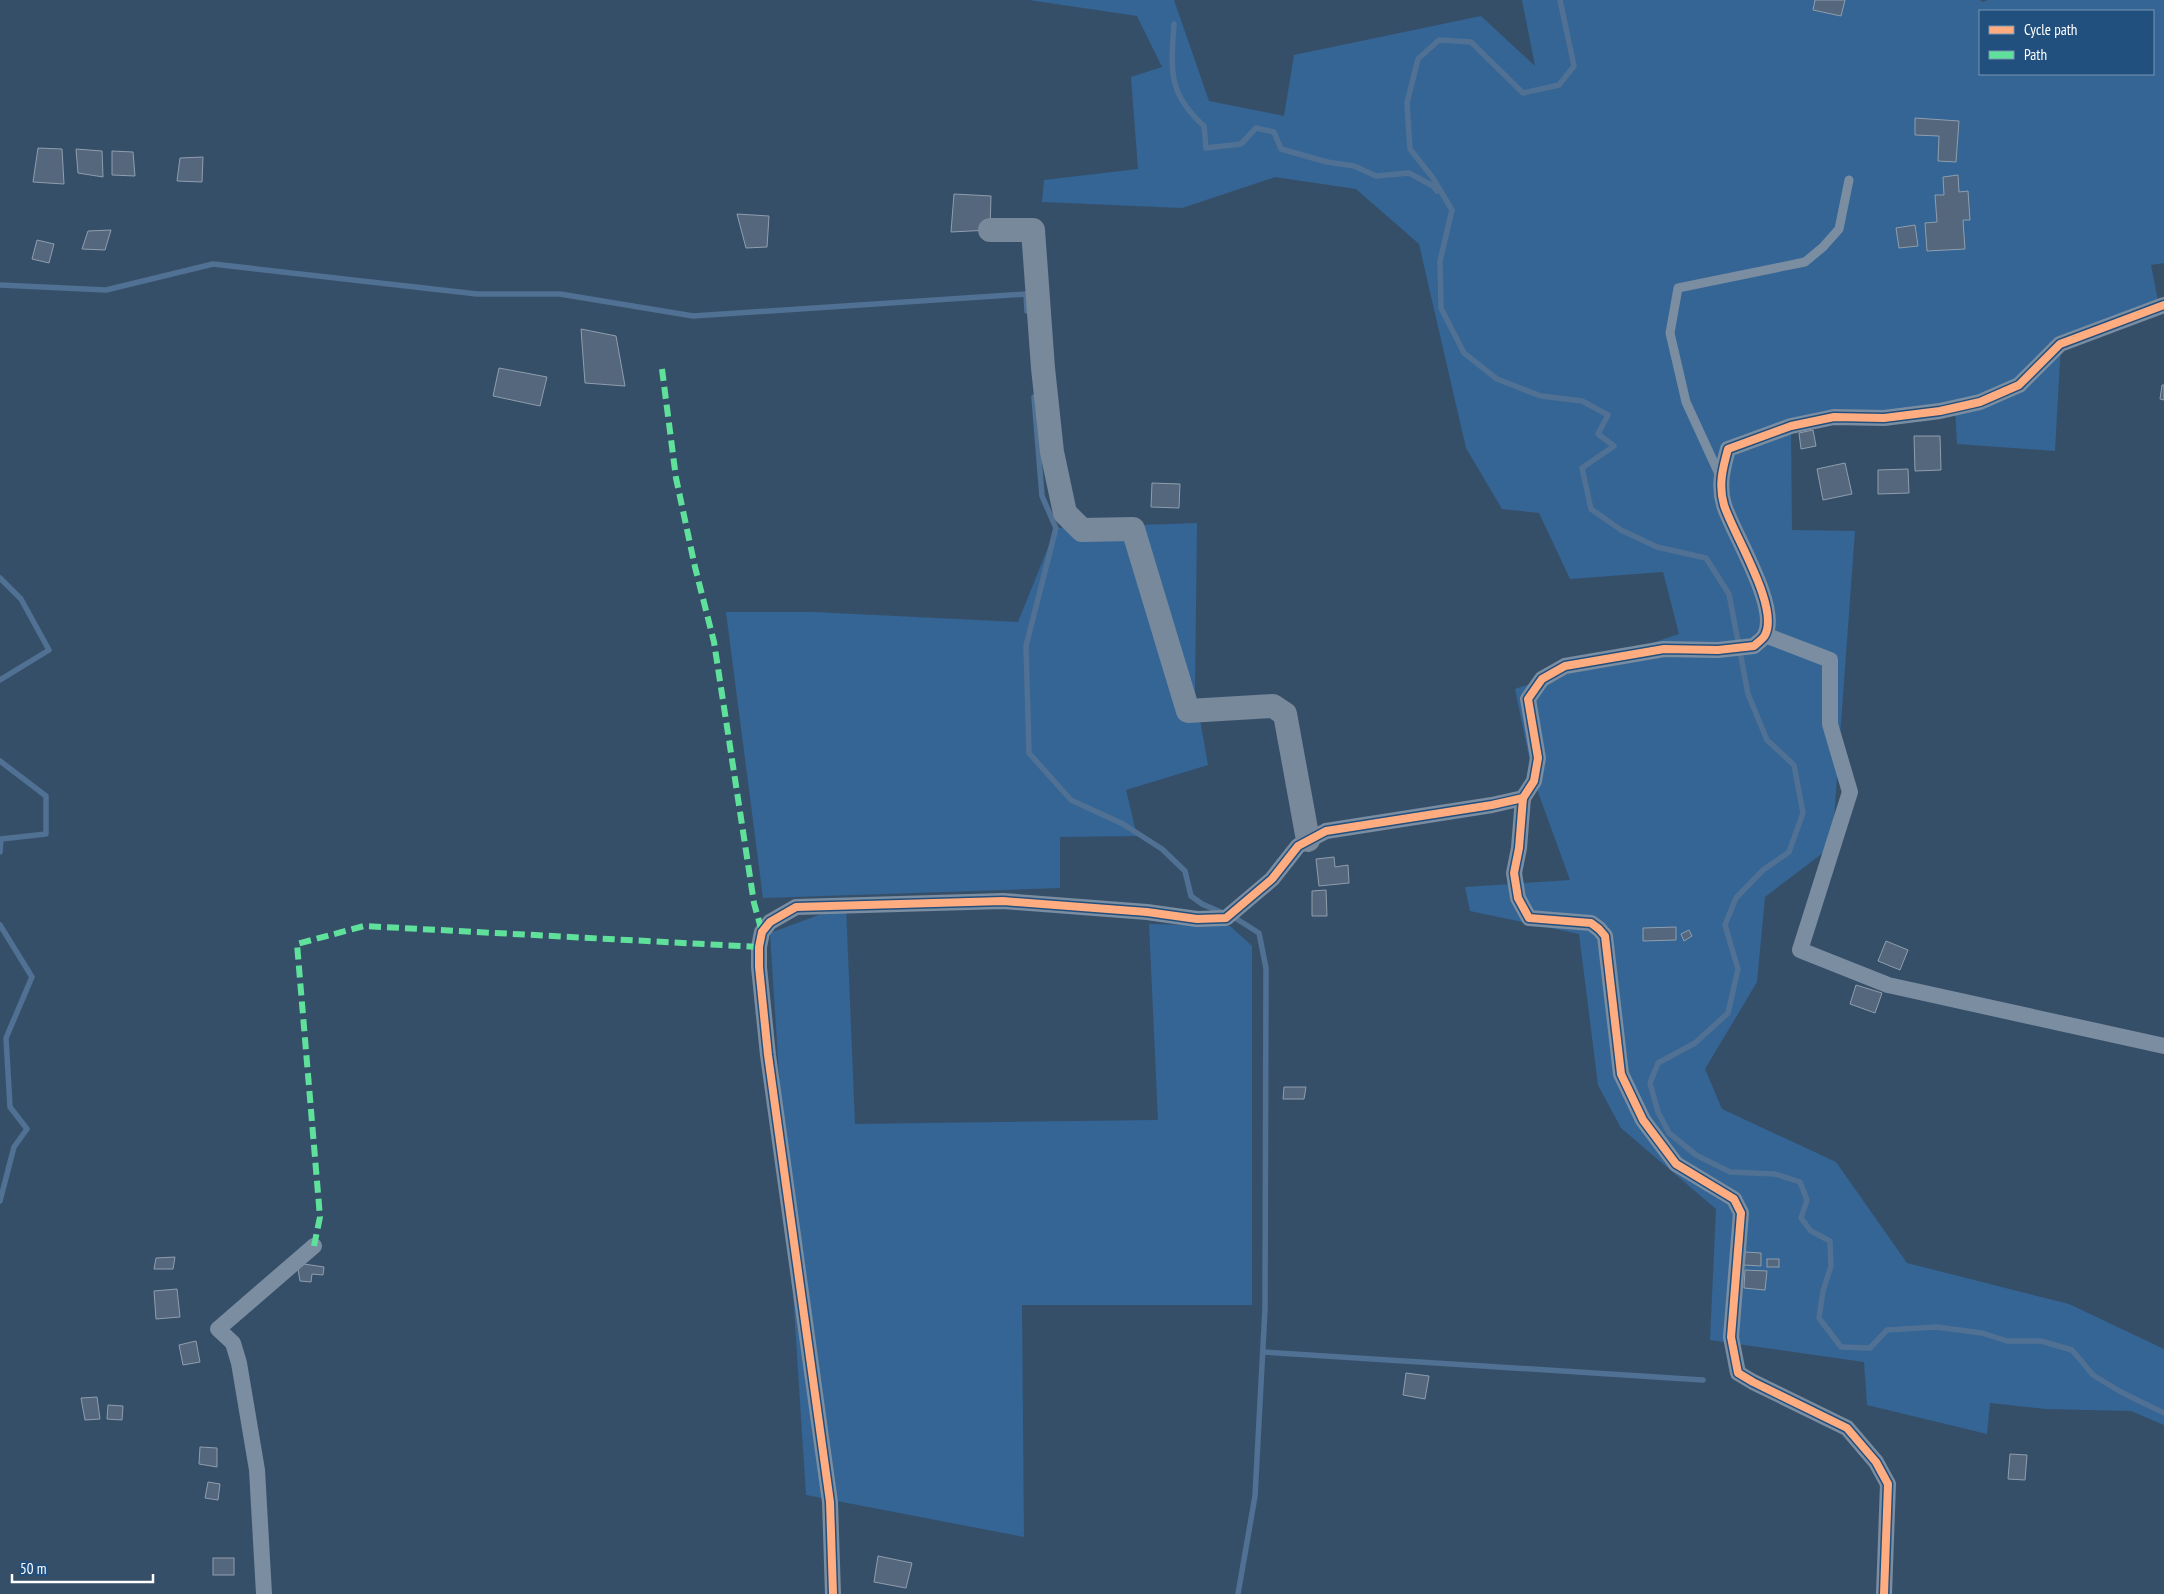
<svg xmlns="http://www.w3.org/2000/svg" width="2164" height="1594" viewBox="0 0 2164 1594" font-family="'PT Sans Narrow',sans-serif">
  <style>
    .green { fill: #346595; fill-rule: evenodd }
    .lines { fill: none; stroke-linecap: round; stroke-linejoin: round }
    .stream { stroke: #507193; stroke-width: 5.5 }
    .building { fill: #54677c; stroke: #8f9eae }
    .lane { stroke: #7b8da0; stroke-width: 9 }
    .street { stroke: #7b8da0; stroke-width: 16 }
    .secondary { stroke: #77899b; stroke-width: 24 }
    .quiet { stroke: #60e19b; stroke-width: 6; stroke-dasharray: 12 6; stroke-linecap: butt }
    .cycleway-casing { stroke: #214f7e; stroke-width: 11 }
    .cycleway { stroke: #ffac80; stroke-width: 8 }
  </style>
  <rect width="100%" height="100%" fill="#364f69"/>
  <!-- green -->
  <g class="green">
    <path d="M1029,0H1174L1209,101L1284,116L1294,55L1481,16L1535,66L1522,0H1980L1982,2L1988,0H2164V263L2151,265L2159,306L2061,344L2055,451L1957,444L1955,408L1791,426L1792,530L1855,531L1832,846L1765,897L1757,982L1705,1069L1722,1109L1836,1162L1907,1263L2069,1304L2164,1349V1425L2131,1411L2046,1409L1990,1403L1987,1434L1867,1405L1864,1362L1710,1340L1716,1209L1621,1128L1598,1085L1579,934L1470,911L1465,887L1570,880L1534,781L1515,689L1679,634L1663,572L1570,579L1539,513L1502,509L1466,448L1419,244L1356,189L1275,177L1182,208L1042,202L1044,180L1138,169L1131,77L1162,67L1137,16ZM1980,11H2153V74H1980Z"/>
    <polygon points="1197,523 1195,691 1208,765 1126,790 1137,836 1060,837 1060,888 763,898 726,612 814,612 1018,622 1056,528"/>
    <polygon points="846,905 855,1124 1158,1120 1149,924 1230,926 1252,946 1252,1305 1022,1305 1024,1537 806,1495 770,933"/>
  </g>
  <g class="lines">
    <!-- stream -->
    <g class="stream">
      <polyline points="1560,0 1574,66 1559,85 1523,93 1471,42 1439,40 1418,59 1407,103 1410,149 1433,178 1452,210 1440,261 1441,308 1464,353 1497,379 1541,396 1582,401 1608,415 1598,434 1614,446 1582,468 1591,509 1621,530 1657,547 1706,558 1729,594 1748,694 1767,740 1794,765 1803,813 1789,852 1763,870 1736,898 1725,925 1738,969 1728,1013 1695,1043 1658,1063 1650,1083 1658,1112 1669,1133 1696,1155 1730,1172 1775,1174 1800,1182 1807,1200 1801,1218 1811,1231 1830,1241 1831,1266 1823,1291 1819,1318 1841,1347 1870,1348 1887,1330 1936,1327 1982,1333 2007,1341 2041,1341 2072,1350 2093,1375 2121,1392 2164,1413"/>
      <path d="M1174,24C1171,69 1167,93 1204,126L1206,148L1241,144L1256,128L1274,132L1281,149L1327,162L1354,166L1376,176L1409,173L1433,186L1437,191"/>
      <polyline points="0,285 106,290 213,264 477,294 560,294 693,316 1026,294 1027,311"/>
      <polyline points="1034,397 1042,496 1056,528 1026,646 1029,753 1071,800 1123,824 1162,849 1185,871 1191,896 1202,904 1223,913"/>
      <polyline points="0,578 21,599 49,650 0,680"/>
      <polyline points="0,761 46,796 46,834 1,839 0,852"/>
      <polyline points="1232,916 1259,933 1266,968 1265,1309 1255,1496 1238,1594"/>
      <polyline points="0,925 32,977 6,1038 10,1107 27,1129 14,1147 0,1201"/>
      <polyline points="1263,1352 1703,1380"/>
    </g>
  </g>
  <!-- building -->
  <g class="building">
    <polygon points="1815,0 1845,0 1841,16 1813,10"/>
    <polygon points="1915,118 1959,121 1956,162 1938,161 1939,136 1915,135"/>
    <polygon points="38,148 62,149 64,184 33,182"/>
    <polygon points="76,149 102,151 103,177 78,173"/>
    <polygon points="112,151 133,152 135,176 112,175"/>
    <polygon points="203,157 202,182 177,181 180,158"/>
    <polygon points="1958,175 1959,192 1968,191 1970,220 1963,220 1965,249 1927,251 1925,223 1937,222 1935,195 1944,195 1943,177"/>
    <polygon points="954,194 991,196 990,230 951,232"/>
    <polygon points="737,214 769,216 767,247 746,248"/>
    <polygon points="1915,225 1918,246 1899,248 1896,228"/>
    <polygon points="111,230 105,250 82,249 88,231"/>
    <polygon points="37,240 54,244 49,263 32,259"/>
    <polygon points="581,329 616,336 625,386 585,383"/>
    <polygon points="499,368 547,377 540,406 493,396"/>
    <polygon points="2162,385 2164,385 2164,400 2160,399"/>
    <polygon points="1813,430 1816,446 1801,449 1799,433"/>
    <polygon points="1914,436 1940,436 1941,470 1915,471"/>
    <polygon points="1845,463 1852,494 1823,500 1817,469"/>
    <polygon points="1908,469 1909,493 1878,494 1878,470"/>
    <polygon points="1152,483 1180,484 1179,508 1151,507"/>
    <polygon points="1334,857 1335,867 1348,865 1349,883 1319,886 1316,859"/>
    <polygon points="1326,890 1327,916 1312,916 1312,891"/>
    <polygon points="1676,927 1676,940 1643,941 1643,928"/>
    <polygon points="1689,930 1692,936 1684,941 1681,934"/>
    <polygon points="1886,941 1908,950 1900,970 1878,961"/>
    <polygon points="1856,985 1882,993 1875,1013 1850,1004"/>
    <polygon points="1284,1087 1306,1087 1304,1099 1283,1099"/>
    <polygon points="1745,1252 1761,1253 1761,1266 1744,1265"/>
    <polygon points="175,1257 173,1269 154,1269 156,1258"/>
    <rect x="1767" y="1259" width="12" height="8"/>
    <polygon points="297,1263 324,1267 323,1275 312,1274 311,1282 300,1281"/>
    <polygon points="1745,1270 1767,1271 1765,1290 1744,1288"/>
    <polygon points="177,1289 180,1317 156,1319 154,1291"/>
    <polygon points="196,1341 200,1362 183,1365 179,1345"/>
    <polygon points="1406,1373 1429,1376 1425,1399 1403,1395"/>
    <polygon points="97,1397 100,1419 85,1420 81,1398"/>
    <polygon points="108,1405 123,1406 122,1420 107,1419"/>
    <polygon points="200,1447 217,1448 217,1467 199,1464"/>
    <polygon points="2010,1454 2027,1455 2025,1480 2008,1479"/>
    <polygon points="208,1482 220,1484 218,1500 205,1498"/>
    <polygon points="878,1556 912,1563 906,1588 874,1582"/>
    <rect x="213" y="1558" width="21" height="17"/>
  </g>
  <g class="lines">
    <!-- lane -->
    <polyline class="lane" points="1720,476 1686,402 1670,333 1678,288 1805,262 1823,247 1839,229 1849,180"/>
    <!-- street -->
    <g class="street">
      <polyline points="1765,635 1830,660 1830,724 1850,792 1800,950 1888,985 2164,1046"/>
      <polyline points="1523,798 1519,848 1514,873 1518,898 1529,918 1591,923 1599,929 1605,936 1621,1074 1643,1120 1676,1164 1734,1199 1741,1213 1731,1337 1738,1373 1753,1382 1847,1428 1876,1462 1888,1484 1884,1594"/>
      <polyline points="264,1594 257,1470 239,1363 233,1343 218,1329 314,1246"/>
      <path d="M833,1594L830,1502L768,1055L759,967V947L762,932L770,922L796,907L1003,901L1147,912L1197,919L1226,918L1272,879L1298,846L1326,831L1492,805L1523,798L1534,781L1538,758L1528,699L1542,679L1565,666L1664,649L1718,650L1754,646C1757,643 1763,639 1765,635C1780,607 1733,534 1724,505C1718,485 1723,467 1728,449L1791,426L1834,417L1884,418L1940,411L1980,402L2019,385L2060,344L2164,305"/>
    </g>
    <!-- secondary -->
    <polyline class="secondary" points="990,230 1033,230 1043,368 1052,452 1065,513 1082,530 1133,529 1188,711 1273,706 1285,714 1308,840"/>
    <!-- quiet -->
    <g class="quiet">
      <polyline points="662,369 676,478 695,567 714,642 754,903 762,932"/>
      <polyline points="314,1246 320,1217 297,944 364,926 759,947"/>
    </g>
    <!-- cycleway casing -->
    <g class="cycleway-casing">
      <g id="cycleway">
        <polyline points="1523,798 1519,848 1514,873 1518,898 1529,918 1591,923 1599,929 1605,936 1621,1074 1643,1120 1676,1164 1734,1199 1741,1213 1731,1337 1738,1373 1753,1382 1847,1428 1876,1462 1888,1484 1884,1594"/>
        <path d="M833,1594L830,1502L768,1055L759,967V947L762,932L770,922L796,907L1003,901L1147,912L1197,919L1226,918L1272,879L1298,846L1326,831L1492,805L1523,798L1534,781L1538,758L1528,699L1542,679L1565,666L1664,649L1718,650L1754,646C1757,643 1763,639 1765,635C1780,607 1733,534 1724,505C1718,485 1723,467 1728,449L1791,426L1834,417L1884,418L1940,411L1980,402L2019,385L2060,344L2164,305"/>
      </g>
    </g>
    <!-- cycleway -->
    <use href="#cycleway" class="cycleway"/>
  </g>
  <!-- legend -->
  <rect x="1979" y="10" width="175" height="65" fill="#214f7e" stroke="#7a95b2"/>
  <rect x="1989" y="26" width="25" height="8" fill="#ffac80" stroke="#7a95b2"/>
  <text x="2024" y="35" font-size="15" fill="#ffffff">Cycle path</text>
  <rect x="1989" y="51" width="25" height="8" fill="#60e19b" stroke="#7a95b2"/>
  <text x="2024" y="60" font-size="15" fill="#ffffff">Path</text>
  <!-- scale -->
  <path d="M12 1574v8h141v-8" fill="none" stroke="#ffffff" stroke-width="2.5"/>
  <text x="20" y="1574" font-size="15" fill="#ffffff" stroke="#214f7e" stroke-width="4" paint-order="stroke">50 m</text>
</svg>
